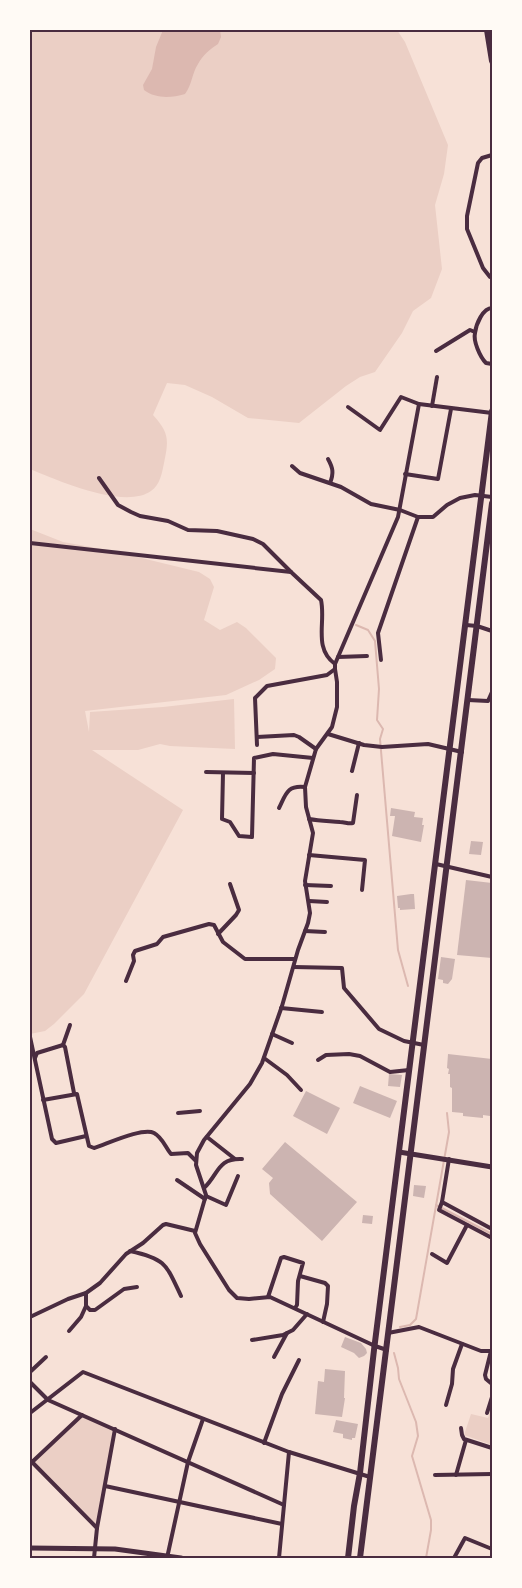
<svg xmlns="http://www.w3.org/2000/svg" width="522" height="1588" viewBox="0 0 522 1588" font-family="'DejaVu Sans',sans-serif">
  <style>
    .green { fill: #ebcfc5 }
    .water { fill: #dcb8b0 }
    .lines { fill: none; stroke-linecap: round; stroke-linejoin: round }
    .stream { stroke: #dcb8b0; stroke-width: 2 }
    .building { fill: #ccb4b1 }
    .minor { stroke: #4a2c40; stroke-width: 4 }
    .tertiary { stroke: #4a2c40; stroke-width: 5 }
    .primary { stroke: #4a2c40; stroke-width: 6 }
    .neatline { fill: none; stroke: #4a2c40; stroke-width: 2 }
  </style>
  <rect width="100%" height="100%" fill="#f7e1d7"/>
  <!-- green -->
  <g class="green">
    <path d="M30,30H397L405,42L448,145L444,174L435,205L442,269L431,298L413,311L402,333L375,372L360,377L346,386L299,423L248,418L212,397L185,385L167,383L153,415C169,433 169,439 164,463C162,473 160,485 151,491C124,510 57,480 30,469Z"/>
    <polygon points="30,529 63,542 113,551 199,572 210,579 214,587 204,620 220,630 237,622 246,628 276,658 275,669 259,680 226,695 85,711 89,732 90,712 163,707 234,699 235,749 170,746 160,744 138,750 92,750 183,810 84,994 54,1024 45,1031 30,1034"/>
    <polygon points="492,1407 492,1445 464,1435 471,1414 488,1418"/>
    <polygon points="82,1415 115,1429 97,1528 33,1462"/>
  </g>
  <!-- water -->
  <path class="water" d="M163,30H220L221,37L218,44C210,49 203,55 198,64C192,73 192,85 185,94C171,98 156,99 144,90L143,85L152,69L156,47Z"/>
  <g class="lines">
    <!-- stream -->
    <g class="stream">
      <polyline points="356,625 368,630 375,641 379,689 377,720 383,729 380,739 398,950 408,986"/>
      <polyline points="436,1205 492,1234"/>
      <polyline points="400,1327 410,1325 416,1319 449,1132 447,1113"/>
      <polyline points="394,1353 398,1368 399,1379 416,1422 418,1436 412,1456 431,1520 431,1530 426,1558"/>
    </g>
  </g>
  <!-- building -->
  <g class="building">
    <polygon points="391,808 415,812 414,817 423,818 422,825 424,825 421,842 392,836 395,816 390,816"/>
    <polygon points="471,841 483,842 481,855 469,854"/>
    <polygon points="466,880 492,883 492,958 457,955"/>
    <polygon points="411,894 414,894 415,909 400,910 400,908 398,908 397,896"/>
    <polygon points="441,957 455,959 452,979 448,984 443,983 443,980 438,979"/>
    <polygon points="448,1054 492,1059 492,1095 490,1116 483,1115 483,1118 463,1116 463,1113 452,1112 452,1088 450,1087 450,1074 448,1074 449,1069 447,1068"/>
    <polygon points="389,1074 402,1075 400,1087 388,1086"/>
    <polygon points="360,1086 397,1101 390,1118 353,1103"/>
    <polygon points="306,1091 340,1108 327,1134 293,1116"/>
    <polygon points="285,1142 357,1202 322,1241 270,1194 269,1183 273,1178 262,1169"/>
    <polygon points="414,1185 426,1186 424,1198 413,1196"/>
    <polygon points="363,1215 373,1216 372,1224 362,1223"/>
    <polygon points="345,1337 361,1343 366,1349 367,1353 364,1356 359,1358 354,1353 341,1347"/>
    <polygon points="325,1369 345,1371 344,1398 345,1398 342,1417 315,1414 318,1381 324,1382"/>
    <polygon points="336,1420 358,1424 355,1438 352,1438 352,1440 343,1438 343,1434 333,1432"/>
  </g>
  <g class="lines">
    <!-- minor -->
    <g class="minor">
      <polyline points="492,155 482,158 478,163 467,216 467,229 483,268 490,277 492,277"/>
      <path d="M492,308C483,308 476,324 475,333C473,341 480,357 486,363L492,364"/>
      <polyline points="436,351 470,330 475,332"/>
      <polyline points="432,406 437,377"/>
      <polyline points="348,407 380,430 401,397 419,404"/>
      <path d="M328,459C333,468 334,473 330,483"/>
      <polyline points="292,466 300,473 341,487 371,504 400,510 418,517 433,517 447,505 460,498 475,495 492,497"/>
      <polyline points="405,474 438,479 451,409"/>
      <polyline points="99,478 118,505 131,512 140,516 168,521 188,530 217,531 253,539 263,544 291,572"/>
      <path d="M30,543L291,572L321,600C326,622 313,648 335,664"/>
      <polyline points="466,625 477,626 492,631"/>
      <polyline points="338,657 367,656"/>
      <polyline points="381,660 378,633 418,517"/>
      <polyline points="468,700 488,701 492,692"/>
      <polyline points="328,734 364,745 382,747 428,744 462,752"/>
      <polyline points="257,737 294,735 299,737 316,749"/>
      <polyline points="257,745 255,698 267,686 327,675 335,669"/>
      <polyline points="352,771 359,743"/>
      <polyline points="206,772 254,773"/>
      <polyline points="223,773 222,819 230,822 239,836 252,837 254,758 273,754 313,758"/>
      <path d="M279,808C286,794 287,785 305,787"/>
      <path d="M309,819C320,821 330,821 340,822C345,822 348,824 353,823L357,795"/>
      <polyline points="309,855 365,860 362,890"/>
      <polyline points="436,864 492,877"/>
      <polyline points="305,885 331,886"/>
      <polyline points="309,901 327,902"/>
      <polyline points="305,931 325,932"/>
      <polyline points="218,934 236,915 239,910 230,884"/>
      <polyline points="294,967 342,968 344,988 379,1029 404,1041 424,1045"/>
      <polyline points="126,981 134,961 133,955 135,951 157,944 163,937 209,924 214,925 223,942 245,959 295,959"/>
      <polyline points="281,1008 322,1012"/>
      <polyline points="272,1034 292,1043"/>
      <polyline points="30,1037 52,1139 56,1143 86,1136"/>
      <polyline points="63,1045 70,1025"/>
      <polyline points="35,1058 37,1053 63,1045 65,1047 74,1093"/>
      <polyline points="264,1058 287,1075 301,1090"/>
      <polyline points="318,1060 326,1055 349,1054 360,1056 390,1072 409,1070"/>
      <path d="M43,1100L77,1094L89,1146L94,1148C107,1144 143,1127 154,1133C163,1138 165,1147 171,1154L188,1153L195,1160"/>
      <polyline points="178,1113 200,1111"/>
      <polyline points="207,1137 235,1159"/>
      <polyline points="449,1159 442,1202 439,1210 492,1238"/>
      <polyline points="177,1180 205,1199"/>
      <path d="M204,1188C219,1174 217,1158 242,1159"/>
      <polyline points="206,1196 226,1205 238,1176"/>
      <polyline points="442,1202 492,1229"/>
      <path d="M130,1251C166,1259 166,1264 181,1296"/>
      <polyline points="432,1254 447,1263 467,1225"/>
      <polyline points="300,1276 325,1283 328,1286 327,1304 323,1322"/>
      <polyline points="86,1293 86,1306 90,1310 95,1310 124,1289 137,1287"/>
      <polyline points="268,1297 281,1258 284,1257 303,1263 298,1281 297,1305 295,1308"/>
      <polyline points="30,1317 68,1299 86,1293 100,1283 126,1254 143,1243 163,1225 166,1224 195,1231"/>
      <polyline points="69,1331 81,1317 86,1306"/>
      <polyline points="388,1333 419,1327 481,1351 492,1351"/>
      <polyline points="252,1340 283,1335 293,1330 307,1314"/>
      <polyline points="387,1350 375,1346 270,1297 249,1299 237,1298 229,1290 200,1244 195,1233 206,1195 196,1165 197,1153 204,1140 250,1084 262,1063 282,1006 298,950 308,923 310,913 305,881 313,833 306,807 305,787 316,749 332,727 337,707 337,682 335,669 335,664 398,517 419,404 492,413"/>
      <polyline points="491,1351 485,1375 486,1379 492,1384"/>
      <polyline points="274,1357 287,1333"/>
      <polyline points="30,1372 46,1357"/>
      <polyline points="30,1382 48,1400 284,1505"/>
      <polyline points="446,1405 452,1384 453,1369 462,1344"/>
      <polyline points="30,1413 83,1372 289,1452 370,1477"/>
      <polyline points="487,1413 492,1397"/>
      <polyline points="461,1428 462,1435 464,1439 492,1448"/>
      <polyline points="264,1443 282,1394 299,1360"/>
      <polyline points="30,1460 97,1528"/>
      <polyline points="30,1464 82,1415"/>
      <polyline points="435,1475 492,1474"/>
      <polyline points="456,1475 466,1440"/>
      <polyline points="105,1486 282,1524"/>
      <polyline points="94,1558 97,1528 115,1429"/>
      <polyline points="167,1558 188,1462 203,1419"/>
      <polyline points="279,1558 289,1452"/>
      <polyline points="454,1558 465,1538 492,1549"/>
    </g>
    <!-- tertiary -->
    <g class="tertiary">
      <polyline points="399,1152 492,1167"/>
      <polyline points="30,1548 115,1549 181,1558"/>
    </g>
    <!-- primary -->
    <g class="primary">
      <polyline points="487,30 492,61"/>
      <polyline points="348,1558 354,1506 360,1473 374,1350 492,411"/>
      <polyline points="360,1558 492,503"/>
    </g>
  </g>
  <!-- border -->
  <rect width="522" height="1588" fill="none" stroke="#fffaf5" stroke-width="62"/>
  <rect x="31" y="31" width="460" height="1526" class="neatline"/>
</svg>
